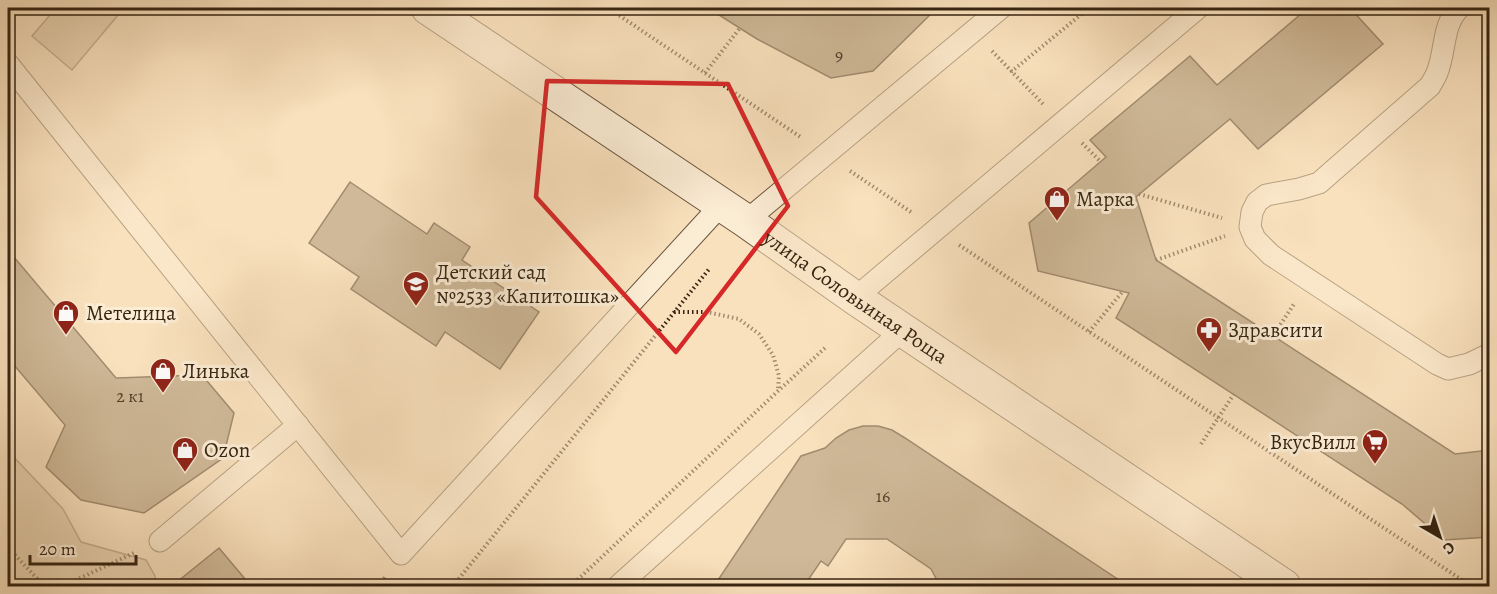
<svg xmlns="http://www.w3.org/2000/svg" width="1497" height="594" viewBox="0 0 1497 594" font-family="Alegreya,serif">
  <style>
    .green { fill: #d8c1a0; stroke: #887359; stroke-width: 1.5 }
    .building { fill: #9c876b; stroke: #372512; stroke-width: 1.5 }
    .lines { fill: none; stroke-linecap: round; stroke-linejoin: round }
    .service-casing { stroke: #68543d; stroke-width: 23 }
    .minor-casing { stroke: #68543d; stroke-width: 35 }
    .path { stroke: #372512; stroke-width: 4; stroke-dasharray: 1.5 3; stroke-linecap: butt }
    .service { stroke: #fbecd4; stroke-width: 21 }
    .minor { stroke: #fbecd4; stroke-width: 33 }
    .marked { fill: none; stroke: #d62828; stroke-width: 4.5; stroke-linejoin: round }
    .labels { text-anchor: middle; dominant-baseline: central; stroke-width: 6; stroke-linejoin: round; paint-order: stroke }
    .number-label { font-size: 18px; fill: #503e28 }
    .poi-label { font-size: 21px; fill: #372512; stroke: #fbecd4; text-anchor: start }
    .street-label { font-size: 21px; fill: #372512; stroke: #fbecd4 }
  </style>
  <rect width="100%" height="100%" fill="#f9e1bd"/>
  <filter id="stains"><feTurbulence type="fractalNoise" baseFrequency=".00333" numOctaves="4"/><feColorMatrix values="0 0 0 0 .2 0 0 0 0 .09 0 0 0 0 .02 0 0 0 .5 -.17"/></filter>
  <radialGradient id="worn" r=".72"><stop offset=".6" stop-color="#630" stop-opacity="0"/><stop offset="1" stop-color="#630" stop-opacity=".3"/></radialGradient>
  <!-- green -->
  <g class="green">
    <polygon points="56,8 124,8 72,70 32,36"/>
    <polygon points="8,451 63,509 81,542 146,560 155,576 156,586 8,586"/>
  </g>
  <!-- building -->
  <g class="building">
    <polygon points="708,8 937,8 873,71 831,78 757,39"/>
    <polygon points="1308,8 1350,8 1383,44 1258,149 1230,119 1136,197 1156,260 1455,454 1490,450 1490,537 1444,540 1402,504 1116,318 1129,293 1038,271 1029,223 1106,157 1090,140 1190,56 1217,85"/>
    <polygon points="350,182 427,234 434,223 470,247 462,260 539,312 500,369 445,332 436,346 351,289 359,277 309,243"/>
    <polygon points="8,250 116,378 202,375 234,413 223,458 144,513 81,500 46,467 65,425 8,358"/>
    <polygon points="863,426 878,426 892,430 905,438 1128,586 940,586 931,569 887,539 846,539 828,566 821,561 804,586 714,586 801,456 825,448 836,438 849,430"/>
    <polygon points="219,548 251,586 172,586"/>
  </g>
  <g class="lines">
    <!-- service casing -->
    <g class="service-casing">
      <g id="service">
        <path d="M1459,8C1442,25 1446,51 1437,73C1435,78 1432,82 1430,86L1319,183L1299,189L1266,195L1257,202L1252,212L1250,227L1255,239L1271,255L1437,364L1448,369L1469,364L1490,354"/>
        <polyline points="8,64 401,554 721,205"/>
        <polyline points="746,221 1001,8"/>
        <polyline points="855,298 1198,8"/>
        <polyline points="160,541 298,425"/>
        <polyline points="618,586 903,330"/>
      </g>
    </g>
    <!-- minor casing -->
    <g class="minor-casing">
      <g id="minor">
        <path id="s1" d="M428,8L746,221L855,298L1284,586"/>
      </g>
    </g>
    <!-- path -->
    <g class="path">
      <polyline points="608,8 802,138"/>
      <polyline points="992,51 1043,104"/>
      <polyline points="1011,72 1089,8"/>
      <polyline points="705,73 740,28"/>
      <polyline points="1082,143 1101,162"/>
      <polyline points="850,171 911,212"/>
      <polyline points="1139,194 1222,218"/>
      <polyline points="959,245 1471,586"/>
      <polyline points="1156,260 1225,236"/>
      <polyline points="674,312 707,312 739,319 759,334 773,355 779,376 778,390"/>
      <polyline points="1089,332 1123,291"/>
      <polyline points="1273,336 1294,304"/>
      <polyline points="1201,444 1234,394"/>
      <polyline points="8,543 16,556 44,586"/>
      <polyline points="63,586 136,552"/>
      <polyline points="379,586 385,577"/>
      <polyline points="453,586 710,268"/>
      <polyline points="571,586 778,391 825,348"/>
    </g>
    <!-- service -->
    <use href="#service" class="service"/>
    <!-- minor -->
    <use href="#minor" class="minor"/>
  </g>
  <!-- marked area -->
  <path d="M0 0H1497V594H0ZM547,81L728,84L788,206L676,352L536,197Z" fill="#f9e1bd" fill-opacity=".55" fill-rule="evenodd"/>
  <path class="marked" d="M547,81L728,84L788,206L676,352L536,197Z"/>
  <!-- icons -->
  <defs>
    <g id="shop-pin" transform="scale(1.35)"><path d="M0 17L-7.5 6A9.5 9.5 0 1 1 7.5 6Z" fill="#8f2418" stroke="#fbecd4"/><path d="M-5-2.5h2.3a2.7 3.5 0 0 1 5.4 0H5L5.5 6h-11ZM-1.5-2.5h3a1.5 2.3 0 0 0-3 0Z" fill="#fff"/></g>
    <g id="school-pin" transform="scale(1.35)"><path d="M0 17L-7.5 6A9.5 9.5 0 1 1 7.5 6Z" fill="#8f2418" stroke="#fbecd4"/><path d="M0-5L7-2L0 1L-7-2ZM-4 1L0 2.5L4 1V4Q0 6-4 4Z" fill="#fff"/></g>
    <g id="pharmacy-pin" transform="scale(1.35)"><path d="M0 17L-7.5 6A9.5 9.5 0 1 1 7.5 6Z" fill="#8f2418" stroke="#fbecd4"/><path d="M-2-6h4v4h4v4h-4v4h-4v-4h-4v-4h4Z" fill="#fff"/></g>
    <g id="supermarket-pin" transform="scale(1.35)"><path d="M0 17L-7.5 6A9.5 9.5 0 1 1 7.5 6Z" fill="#8f2418" stroke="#fbecd4"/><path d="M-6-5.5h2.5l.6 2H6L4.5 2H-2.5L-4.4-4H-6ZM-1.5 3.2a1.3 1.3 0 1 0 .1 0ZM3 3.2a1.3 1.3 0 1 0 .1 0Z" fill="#fff"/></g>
  </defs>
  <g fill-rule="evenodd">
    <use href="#shop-pin" x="1057" y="199"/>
    <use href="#school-pin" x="416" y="284"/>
    <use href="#shop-pin" x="66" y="313"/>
    <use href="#pharmacy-pin" x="1209" y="330"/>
    <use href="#shop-pin" x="163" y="371"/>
    <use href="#supermarket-pin" x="1375" y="442"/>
    <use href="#shop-pin" x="185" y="450"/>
  </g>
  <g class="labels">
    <!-- number labels -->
    <g class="number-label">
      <text x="839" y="55">9</text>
      <text x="130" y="396">2 к1</text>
      <text x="883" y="496">16</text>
    </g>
    <!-- poi labels -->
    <g class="poi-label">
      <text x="1076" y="199">Марка</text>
      <text x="436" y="272">Детский сад<tspan x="436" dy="24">№2533 «Капитошка»</tspan></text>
      <text x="86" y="313">Метелица</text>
      <text x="1228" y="330">Здравсити</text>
      <text x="182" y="371">Линька</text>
      <text x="1356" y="442" text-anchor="end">ВкусВилл</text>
      <text x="204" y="450">Ozon</text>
    </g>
    <!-- street labels -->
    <g class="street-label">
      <text stroke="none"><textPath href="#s1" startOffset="516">улица Соловьиная Роща</textPath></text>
    </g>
  </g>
  <!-- margin -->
  <rect width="1497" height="594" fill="none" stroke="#f9e1bd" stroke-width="30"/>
  <rect x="9" y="9" width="1479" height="576" fill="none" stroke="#372512" stroke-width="3"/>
  <rect x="15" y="15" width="1467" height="564" fill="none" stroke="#372512" stroke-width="1.5"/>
  <!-- north arrow -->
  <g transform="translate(1440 537) rotate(141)" stroke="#fbecd4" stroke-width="4.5" paint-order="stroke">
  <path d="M0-4.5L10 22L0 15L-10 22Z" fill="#372512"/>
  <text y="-9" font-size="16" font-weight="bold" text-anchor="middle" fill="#372512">С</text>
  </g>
  <!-- scale -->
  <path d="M30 555v9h106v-9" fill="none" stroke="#372512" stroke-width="3"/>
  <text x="39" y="555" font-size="18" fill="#372512" stroke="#fbecd4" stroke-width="4.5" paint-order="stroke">20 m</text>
  <rect width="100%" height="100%" filter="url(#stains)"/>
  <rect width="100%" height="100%" fill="url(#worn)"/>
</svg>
